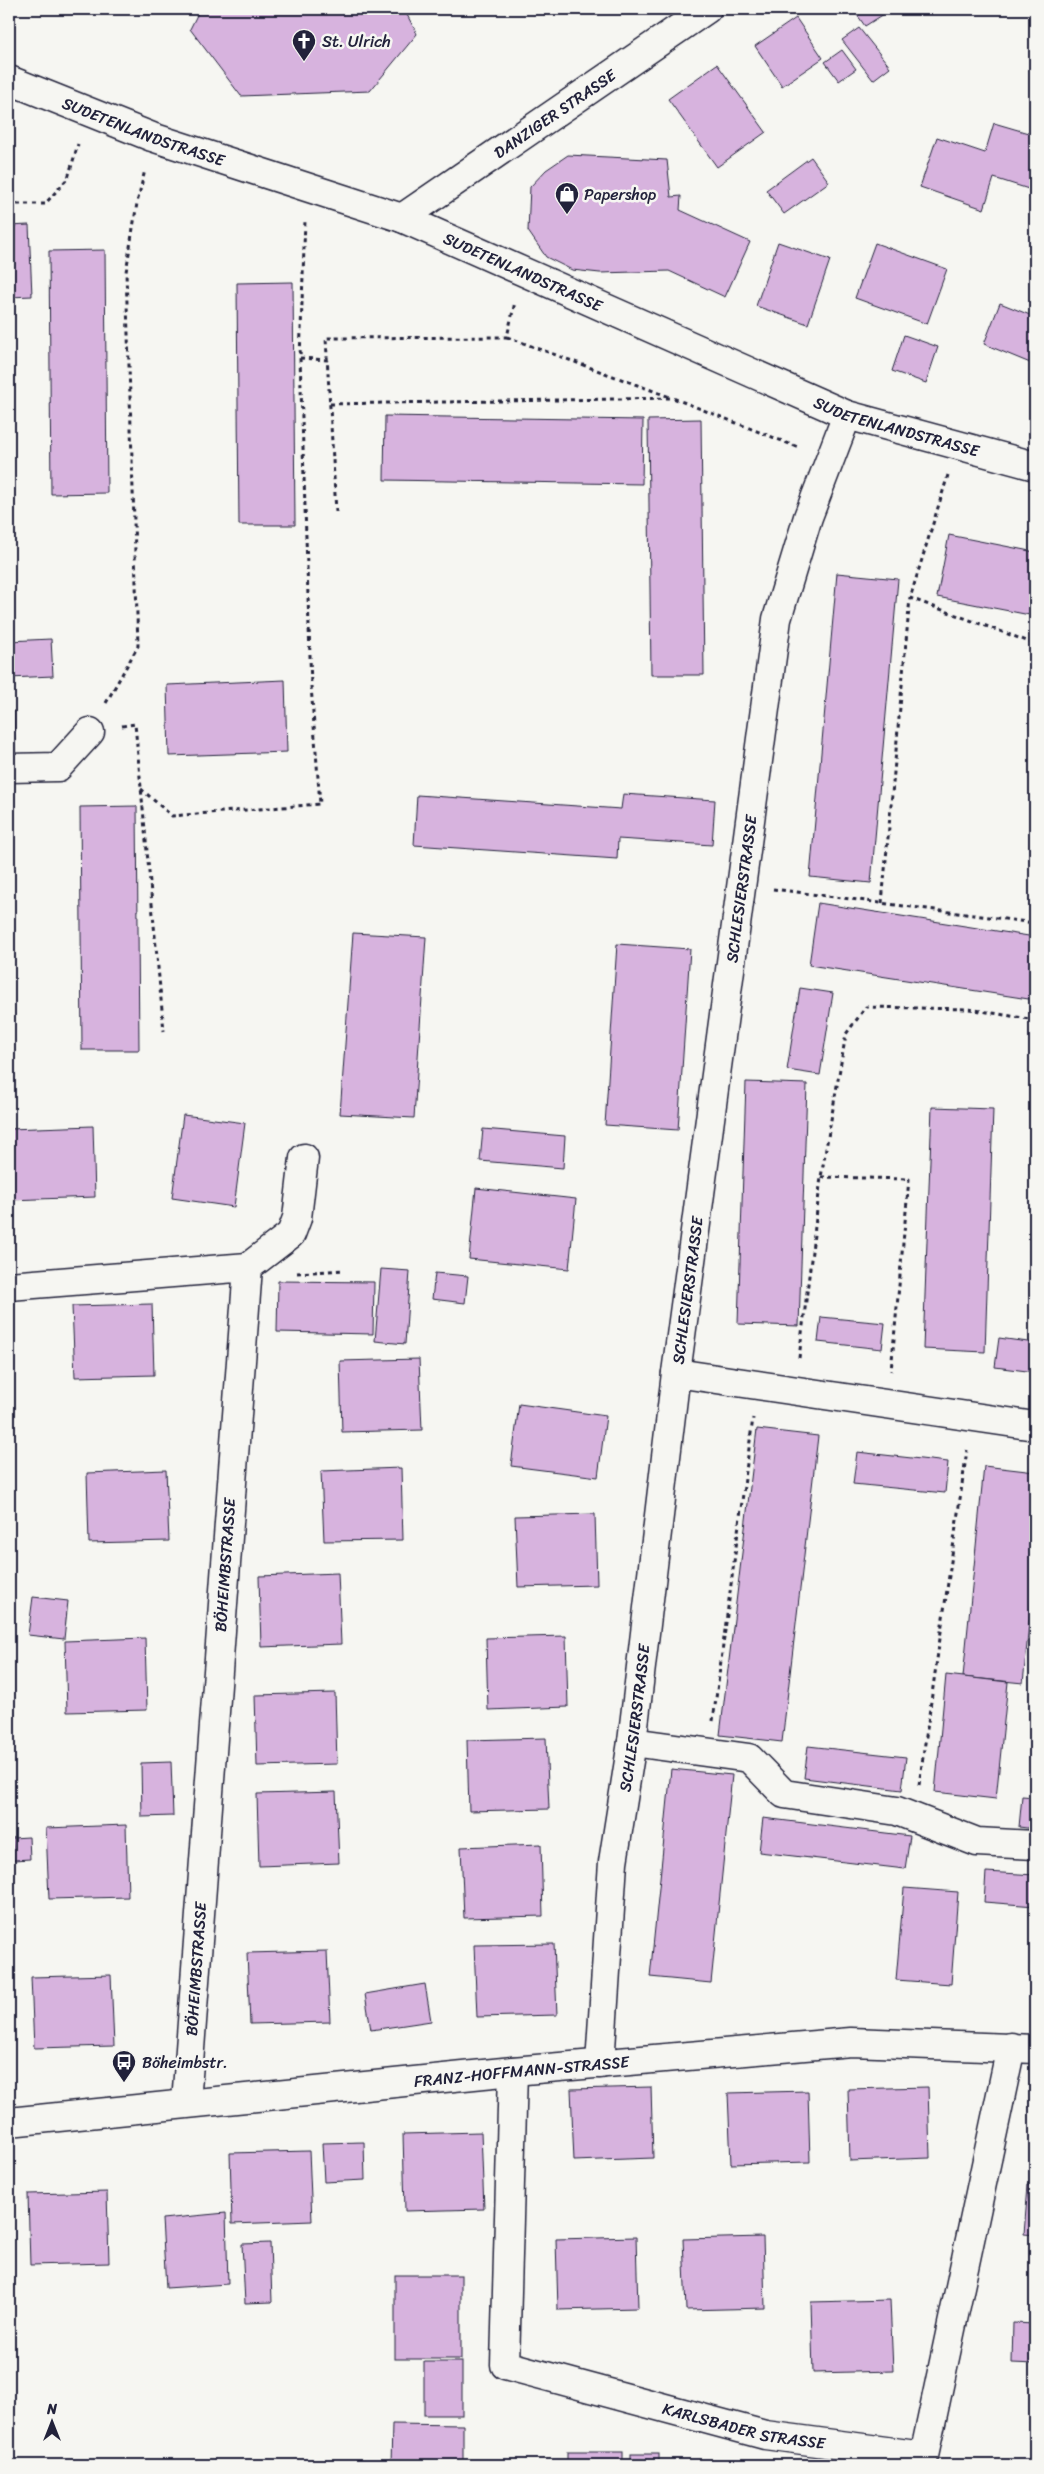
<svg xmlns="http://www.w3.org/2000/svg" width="1044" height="2474" viewBox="0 0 1044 2474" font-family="Sriracha,sans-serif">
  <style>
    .building { fill: #d7b3de; stroke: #22223b }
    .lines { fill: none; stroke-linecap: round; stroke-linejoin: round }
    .minor-casing { stroke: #22223b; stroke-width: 31 }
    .path { stroke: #22223b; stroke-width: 3; stroke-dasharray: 4 4; stroke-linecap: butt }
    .minor { stroke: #f6f6f2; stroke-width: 28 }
    .labels { text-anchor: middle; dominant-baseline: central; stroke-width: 5; stroke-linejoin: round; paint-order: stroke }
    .poi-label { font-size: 16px; fill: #22223b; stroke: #f6f6f2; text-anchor: start }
    .street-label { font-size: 16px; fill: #22223b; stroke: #f6f6f2 }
  </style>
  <rect width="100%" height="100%" fill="#f6f6f2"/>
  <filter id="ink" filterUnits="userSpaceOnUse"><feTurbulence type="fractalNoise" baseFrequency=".02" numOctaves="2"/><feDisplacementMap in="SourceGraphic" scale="10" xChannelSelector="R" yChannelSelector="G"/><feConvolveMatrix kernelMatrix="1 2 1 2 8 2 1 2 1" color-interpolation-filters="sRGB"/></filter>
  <g filter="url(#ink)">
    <!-- building -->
    <g class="building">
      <polygon points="200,9 404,9 417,34 370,91 241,96 190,29"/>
      <polygon points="853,9 892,9 865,26"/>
      <polygon points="796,18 823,58 782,86 755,46"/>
      <polygon points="859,28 890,67 873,80 842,40"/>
      <polygon points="842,50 856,69 839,81 825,62"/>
      <polygon points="717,64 766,132 717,167 668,99"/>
      <polygon points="994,123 1035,135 1035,191 994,178 984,209 920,187 937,137 985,153"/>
      <polygon points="568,155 667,160 671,197 681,196 680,210 750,242 725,297 669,271 600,273 572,270 546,257 528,231 530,187 546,170"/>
      <polygon points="811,157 829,182 784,214 766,190"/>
      <polygon points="29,225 32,296 9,297 9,226"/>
      <polygon points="778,242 830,260 808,324 756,306"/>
      <polygon points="875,243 947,269 927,324 855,298"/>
      <polygon points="105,250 107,493 51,494 49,251"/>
      <polygon points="293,282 295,525 239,525 237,283"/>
      <polygon points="1000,303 1035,317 1035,365 984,344"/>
      <polygon points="904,335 938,347 926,383 892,371"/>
      <polygon points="385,416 643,420 642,484 384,480"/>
      <polygon points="701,419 704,675 651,675 648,420"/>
      <polygon points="949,535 1035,552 1035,616 937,597"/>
      <polygon points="837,573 898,579 871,883 810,877"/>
      <polygon points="51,639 53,676 9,678 9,641"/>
      <polygon points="285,680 287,752 169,756 167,685"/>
      <polygon points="9,711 14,711 15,752 9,752"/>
      <polygon points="623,794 715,800 712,845 618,839 617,859 414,845 417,795 621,809"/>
      <polygon points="137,806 139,1050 82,1050 80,807"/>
      <polygon points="818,903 1035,937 1035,1000 809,965"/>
      <polygon points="353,933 426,937 414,1118 340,1114"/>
      <polygon points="617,944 690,949 678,1130 605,1125"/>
      <polygon points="800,988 833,993 820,1075 787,1070"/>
      <polygon points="746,1082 807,1084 799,1326 738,1324"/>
      <polygon points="932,1107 993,1109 985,1352 923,1349"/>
      <polygon points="183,1115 245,1123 234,1207 172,1198"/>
      <polygon points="93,1126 95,1197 9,1200 9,1129"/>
      <polygon points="483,1129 565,1136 563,1168 480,1161"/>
      <polygon points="476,1188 576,1199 569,1269 469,1259"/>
      <polygon points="381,1269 410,1271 405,1344 375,1341"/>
      <polygon points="435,1273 468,1276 465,1303 432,1299"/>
      <polygon points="278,1281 374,1282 373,1334 277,1332"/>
      <polygon points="152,1304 154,1375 75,1377 72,1306"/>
      <polygon points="821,1317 885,1323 882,1349 818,1342"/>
      <polygon points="999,1338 1035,1343 1035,1372 995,1367"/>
      <polygon points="419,1359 422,1430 342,1432 340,1361"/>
      <polygon points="519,1404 606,1416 598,1477 511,1466"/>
      <polygon points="757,1429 818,1436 782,1742 720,1735"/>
      <polygon points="857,1452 948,1462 945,1493 853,1484"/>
      <polygon points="984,1466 1035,1472 1035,1566 1023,1683 963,1677"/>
      <polygon points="401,1468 403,1540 324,1541 321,1471"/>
      <polygon points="166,1470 169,1541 89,1543 87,1473"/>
      <polygon points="595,1514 597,1585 518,1587 515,1516"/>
      <polygon points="338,1573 341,1644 261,1647 259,1576"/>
      <polygon points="33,1597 68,1601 64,1639 28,1635"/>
      <polygon points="566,1636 568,1707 488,1710 486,1638"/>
      <polygon points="145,1638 147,1710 67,1712 65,1641"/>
      <polygon points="13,1664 14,1718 9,1718 9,1665"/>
      <polygon points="946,1675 1008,1682 996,1799 935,1792"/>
      <polygon points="335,1693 337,1764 257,1766 255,1695"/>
      <polygon points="546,1738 549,1809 469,1811 467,1740"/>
      <polygon points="808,1746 906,1757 902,1790 804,1778"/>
      <polygon points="171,1762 173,1816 142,1817 141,1763"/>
      <polygon points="671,1769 732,1775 711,1983 650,1977"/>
      <polygon points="336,1792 339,1863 259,1866 257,1794"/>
      <polygon points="1022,1796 1035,1797 1035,1829 1019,1827"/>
      <polygon points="763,1818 910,1836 905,1869 759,1852"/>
      <polygon points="126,1825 128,1897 49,1899 46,1828"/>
      <polygon points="29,1837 30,1859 14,1860 12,1838"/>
      <polygon points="541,1844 543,1916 464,1918 461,1847"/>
      <polygon points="986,1872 1035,1875 1035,1906 984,1902"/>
      <polygon points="904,1888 958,1892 951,1984 896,1980"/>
      <polygon points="554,1944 557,2015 477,2017 474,1945"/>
      <polygon points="327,1951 330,2022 250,2024 247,1953"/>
      <polygon points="111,1975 114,2046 34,2048 31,1977"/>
      <polygon points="425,1984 431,2021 371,2030 365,1994"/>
      <polygon points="651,2087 653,2158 574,2161 571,2089"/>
      <polygon points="928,2087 930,2158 850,2161 848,2089"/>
      <polygon points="808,2091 810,2162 731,2164 728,2093"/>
      <polygon points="481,2132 484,2209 405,2211 403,2134"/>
      <polygon points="364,2142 365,2180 324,2182 322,2143"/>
      <polygon points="309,2151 312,2221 232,2224 230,2153"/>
      <polygon points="9,2184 12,2254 9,2255"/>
      <polygon points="1028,2185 1035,2186 1035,2235 1024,2234"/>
      <polygon points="107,2192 109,2263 30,2265 28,2194"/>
      <polygon points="226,2213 228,2284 166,2288 162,2219"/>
      <polygon points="636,2237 638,2308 558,2310 556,2239"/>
      <polygon points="763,2237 765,2308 686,2310 683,2239"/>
      <polygon points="270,2243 272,2302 245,2303 242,2244"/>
      <rect x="395" y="2275" width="66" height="84"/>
      <polygon points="890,2300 893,2371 813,2373 811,2302"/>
      <polygon points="1013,2323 1035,2324 1035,2364 1012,2363"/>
      <rect x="424" y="2362" width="38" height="53"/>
      <polygon points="392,2424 463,2425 463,2465 391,2465"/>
      <rect x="567" y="2452" width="56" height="13"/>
      <rect x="630" y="2454" width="29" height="11"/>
    </g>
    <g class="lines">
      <!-- minor casing -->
      <g class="minor-casing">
        <g id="minor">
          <path id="s1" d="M9,80L152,137L402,218L847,415L1035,466"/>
          <path id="s2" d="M402,218L707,9"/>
          <polyline points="9,768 58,767 90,732"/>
          <polyline points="248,1267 291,1234 297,1218 304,1158"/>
          <polyline points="9,1286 248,1267 186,2103"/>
          <polyline points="676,1373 1035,1426"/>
          <polyline points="632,1742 749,1758 784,1794 897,1811 977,1842 1035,1845"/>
          <path id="s3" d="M600,2064L613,1862L632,1742L676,1373L777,619L808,517L847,415"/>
          <path id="s4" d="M513,2071L505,2365L765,2435L924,2456L1011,2047"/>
          <path id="s5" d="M9,2122L513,2071L851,2042L1035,2049"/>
        </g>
      </g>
      <!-- path -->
      <g class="path">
        <polyline points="9,204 45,204 68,178 78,144"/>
        <polyline points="507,337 670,397"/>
        <polyline points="300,358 328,360"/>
        <polyline points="330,404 673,398 800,448"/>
        <polyline points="948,475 910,598 1035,644"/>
        <polyline points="336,512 326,338 507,337 515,302"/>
        <polyline points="106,703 138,646 126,272 137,203 145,170"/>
        <polyline points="122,726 135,724 164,1031"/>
        <polyline points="141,789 172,816 320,804 311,686 300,358 305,220"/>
        <polyline points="773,889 1035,923"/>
        <polyline points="882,903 910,598"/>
        <polyline points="821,1177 909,1179 891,1371"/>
        <polyline points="297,1273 343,1270"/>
        <polyline points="799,1358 821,1177 846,1034 866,1007 969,1009 1035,1020"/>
        <polyline points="713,1721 753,1418"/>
        <polyline points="919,1785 967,1450"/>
      </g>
      <!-- minor -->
      <use href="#minor" class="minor"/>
    </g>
  </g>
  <!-- icons -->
  <defs>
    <g id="church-pin" transform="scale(1.25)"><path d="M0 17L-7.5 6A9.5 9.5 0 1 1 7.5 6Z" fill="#22223b" stroke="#f6f6f2"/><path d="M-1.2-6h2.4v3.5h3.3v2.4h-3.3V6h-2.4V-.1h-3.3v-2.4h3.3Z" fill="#fff"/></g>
    <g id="shop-pin" transform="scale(1.25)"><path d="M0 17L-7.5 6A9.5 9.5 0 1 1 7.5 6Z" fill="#22223b" stroke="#f6f6f2"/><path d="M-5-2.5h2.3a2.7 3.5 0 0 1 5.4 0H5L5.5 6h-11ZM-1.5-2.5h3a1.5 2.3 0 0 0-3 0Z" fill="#fff"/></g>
    <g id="bus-pin" transform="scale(1.25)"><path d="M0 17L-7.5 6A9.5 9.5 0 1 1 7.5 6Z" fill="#22223b" stroke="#f6f6f2"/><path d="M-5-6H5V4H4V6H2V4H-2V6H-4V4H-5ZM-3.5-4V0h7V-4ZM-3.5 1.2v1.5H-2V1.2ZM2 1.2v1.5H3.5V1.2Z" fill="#fff"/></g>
  </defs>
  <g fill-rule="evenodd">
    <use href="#church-pin" x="304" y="41"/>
    <use href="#shop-pin" x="567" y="194"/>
    <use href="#bus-pin" x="124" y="2062"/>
  </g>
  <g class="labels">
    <!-- poi labels -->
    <g class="poi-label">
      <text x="322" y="41">St. Ulrich</text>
      <text x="584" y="194">Papershop</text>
      <text x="142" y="2062">Böheimbstr.</text>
    </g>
    <!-- street labels -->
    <g class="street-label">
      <text stroke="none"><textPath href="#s2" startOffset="185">DANZIGER STRASSE</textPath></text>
      <text stroke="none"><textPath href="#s1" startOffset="144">SUDETENLANDSTRASSE</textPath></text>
      <text stroke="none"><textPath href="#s1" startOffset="549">SUDETENLANDSTRASSE</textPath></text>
      <text stroke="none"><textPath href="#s1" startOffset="954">SUDETENLANDSTRASSE</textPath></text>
      <text stroke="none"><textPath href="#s3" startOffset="1184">SCHLESIERSTRASSE</textPath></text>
      <text stroke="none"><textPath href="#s3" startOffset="779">SCHLESIERSTRASSE</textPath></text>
      <text transform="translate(225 1565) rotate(-86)">BÖHEIMBSTRASSE</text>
      <text stroke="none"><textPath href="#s3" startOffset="348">SCHLESIERSTRASSE</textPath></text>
      <text transform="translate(196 1969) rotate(-86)">BÖHEIMBSTRASSE</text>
      <text stroke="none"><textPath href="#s5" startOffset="515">FRANZ-HOFFMANN-STRASSE</textPath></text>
      <text stroke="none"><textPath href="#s4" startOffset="541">KARLSBADER STRASSE</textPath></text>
    </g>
  </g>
  <!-- margin -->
  <rect width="1044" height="2474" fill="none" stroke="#f6f6f2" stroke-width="30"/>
  <rect x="15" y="15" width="1014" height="2444" fill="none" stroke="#22223b" stroke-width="2" filter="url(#ink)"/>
  <!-- north arrow -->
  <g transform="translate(52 2422)" stroke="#f6f6f2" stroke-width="4" paint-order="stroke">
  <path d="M0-4L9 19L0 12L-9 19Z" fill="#22223b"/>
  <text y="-8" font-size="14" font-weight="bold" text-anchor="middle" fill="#22223b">N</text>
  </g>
</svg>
